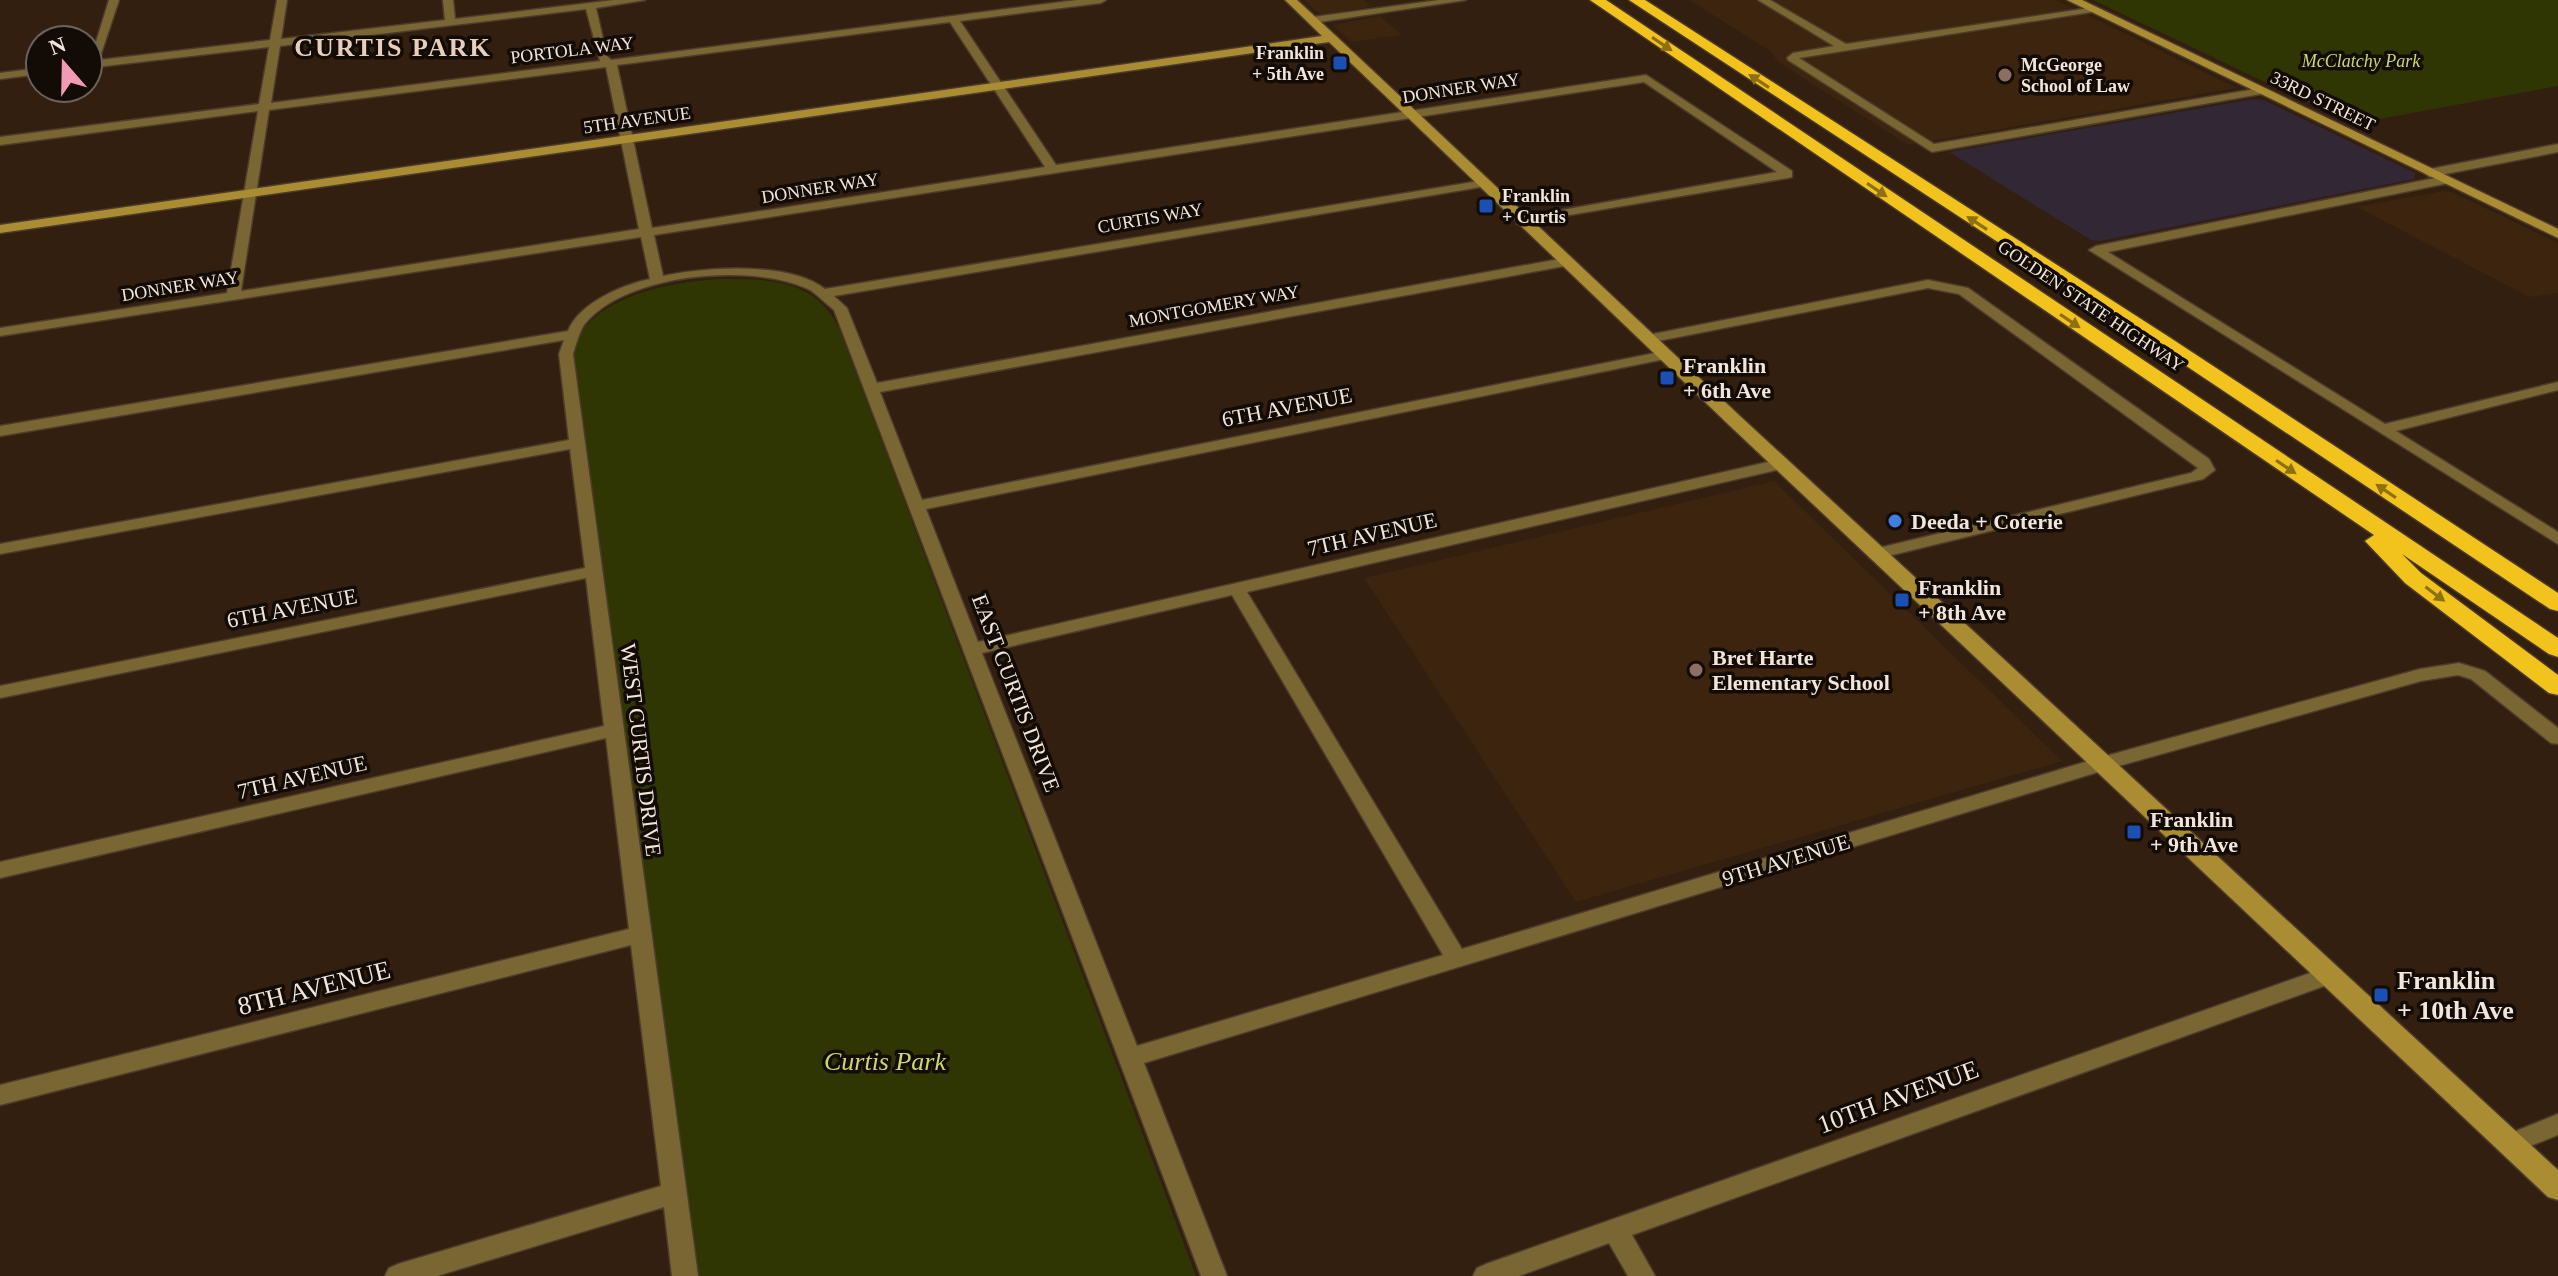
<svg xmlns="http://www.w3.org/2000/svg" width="2558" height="1276" viewBox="0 0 2558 1276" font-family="Georgia,serif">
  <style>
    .built { fill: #3c240e }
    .industrial { fill: #312735 }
    .green { fill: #303504 }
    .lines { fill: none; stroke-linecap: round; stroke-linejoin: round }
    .street-casing { stroke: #4d3b2c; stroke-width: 3 }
    .secondary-casing { stroke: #4d3b2c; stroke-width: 3 }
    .highway-casing { stroke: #4d3b2c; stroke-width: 3 }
    .street { fill: #796632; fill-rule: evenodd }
    .secondary { fill: #aa8c32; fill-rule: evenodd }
    .highway { fill: #f2c21d; fill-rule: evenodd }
    .oneway { fill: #8e7012 }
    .transit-dot { fill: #1a4fb4; stroke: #130b05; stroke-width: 3 }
    .education-dot { fill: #8d6e63; stroke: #130b05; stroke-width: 3 }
    .shop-dot { fill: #3f7fe0; stroke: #130b05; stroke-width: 3 }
    .labels { text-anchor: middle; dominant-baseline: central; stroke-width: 7; stroke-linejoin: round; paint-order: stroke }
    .far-street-label { font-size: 18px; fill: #f2e5db; stroke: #130b05 }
    .far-poi-label { font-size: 18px; font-weight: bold; fill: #f2e5db; stroke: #130b05; text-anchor: start }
    .far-park-label { font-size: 18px; font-style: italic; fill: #cbd96b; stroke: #130b05 }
    .poi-label { font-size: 22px; font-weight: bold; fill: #f2e5db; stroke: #130b05; text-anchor: start }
    .street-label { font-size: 22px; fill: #f2e5db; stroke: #130b05 }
    .far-district-label { font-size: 26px; font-weight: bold; letter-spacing: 2px; fill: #e8cfbb; stroke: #130b05 }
    .near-poi-label { font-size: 26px; font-weight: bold; fill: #f2e5db; stroke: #130b05; text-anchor: start }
    .near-street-label { font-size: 26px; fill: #f2e5db; stroke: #130b05 }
    .near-park-label { font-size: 26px; font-style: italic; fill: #cbd96b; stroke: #130b05 }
  </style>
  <rect width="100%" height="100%" fill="#321f0f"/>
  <!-- built -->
  <g class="built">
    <polygon points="1305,0 1363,0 1371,7 1324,14 1317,12"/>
    <polygon points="1689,0 2056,0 2237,88 1908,145 1778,62 1770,51"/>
    <polygon points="1380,16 1402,35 1351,42 1333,25"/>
    <polygon points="2443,191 2452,192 2558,243 2558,293 2529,297 2357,207"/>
    <polygon points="1774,481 2062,761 1576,902 1364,578"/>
  </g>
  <!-- industrial -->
  <polygon class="industrial" points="2254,99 2264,100 2415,173 2414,179 2100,241 2091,240 1949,152"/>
  <!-- green -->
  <g class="green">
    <polygon points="2093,0 2558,0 2558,86 2353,124"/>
    <path d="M721,279C772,279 816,279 840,330L1196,1276H697L571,354C586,296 670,282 721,279Z"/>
  </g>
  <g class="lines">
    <!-- street casing -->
    <g class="street-casing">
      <g id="street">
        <path d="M109,0H119L99,60L270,40L277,0H287L281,39L445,20L443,0H453L455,19L614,0H645L596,8L607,56L611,60L1077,0H1106L1101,3L960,21L1056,165L1646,75L1792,171V177L1788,178L1517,224L1516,221L1522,217L1777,172L1644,82L654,235L663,276C705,267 789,261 825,289L1485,180V186L1481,187L834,296L847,308L877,383L1565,258L1572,262L1565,266L880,392L922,500L1665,351L1672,355L1665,359L926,509L978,642L1781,459L1787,461L1789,464L1781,469L1247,592L1462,949L2095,759L2420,669L2459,663L2485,671L2558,728V744L2551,743L2471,679L2458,675L2421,681L2108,769L1144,1063L1227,1276H1201L834,310C826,304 818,295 810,290C754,262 624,273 584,325C579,333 576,345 573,354L698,1276H672L664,1207L437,1276H385L389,1268L398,1264L661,1186L631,945L0,1105V1085L629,929L606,738L0,878V862L604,726L586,578L0,698V686L585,568L570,449L0,554V544L569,440L559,354L564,340L0,436V426L568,331C579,303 622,285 650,279L641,237L0,336V328L227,293L258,111L0,145V137L259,104L269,47L88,68ZM586,9L600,61L271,103L280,46ZM950,22L1045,167L652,228L617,65ZM606,67L639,229L241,291L269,110ZM1232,595L1443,955L1137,1046L982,653Z"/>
        <polygon points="1439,0 1466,0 1313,23 1308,20 1313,17"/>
        <polygon points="1758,0 1770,0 1846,44 2096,7 2097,9 2092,12 1799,58 1934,144 2261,88 2267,91 2261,94 1932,152 1788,60 1787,58 1793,53 1834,46"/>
        <polygon points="40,68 40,74 0,79 0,73"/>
        <polygon points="2558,144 2558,152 2430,177 2424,173 2430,169"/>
        <polygon points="2445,176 2449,177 2449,183 2108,252 2385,424 2558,382 2558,390 2396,431 2558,532 2558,544 2089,250 2096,246"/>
        <polygon points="1928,280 1968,288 2209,459 2215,470 2203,479 1876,559 1870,558 1868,554 1870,550 2191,473 2198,468 1959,294 1928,288 1648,343 1641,339 1648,335"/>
        <polygon points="2330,966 2338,969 2341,975 2338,981 1632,1235 1655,1276 1628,1276 1609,1243 1519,1276 1473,1276 1477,1268 1486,1264"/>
        <polygon points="2558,1114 2558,1135 2510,1154 2501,1151 2498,1144 2501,1137"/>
      </g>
    </g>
    <!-- secondary casing -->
    <g class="secondary-casing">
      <g id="secondary">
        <polygon points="1285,0 1297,0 1336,36 1741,417 2558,1170 2558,1200 2548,1197 1729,425 1329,42 0,233 0,225 1322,36"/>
        <polygon points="2067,0 2082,0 2558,229 2558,238"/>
      </g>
    </g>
    <!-- highway casing -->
    <g class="highway-casing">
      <g id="highway">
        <polygon points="1590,0 1606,0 2558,638 2558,657 2549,654 2402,554 2421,573 2558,675 2558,695 2549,693 2405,583 2365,541 2374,535"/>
        <polygon points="1629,0 1645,0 2169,337 2558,593 2558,611 2550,609 2155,345"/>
      </g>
    </g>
    <!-- street -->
    <use href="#street" class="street"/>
    <!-- secondary -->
    <use href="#secondary" class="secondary"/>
    <!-- highway -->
    <use href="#highway" class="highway"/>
  </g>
  <!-- one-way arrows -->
  <defs><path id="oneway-solid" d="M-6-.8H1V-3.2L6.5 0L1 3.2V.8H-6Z" transform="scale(2)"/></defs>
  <g class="oneway">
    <use href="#oneway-solid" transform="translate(1662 44) rotate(34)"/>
    <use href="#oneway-solid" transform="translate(1759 81) rotate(-147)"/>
    <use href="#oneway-solid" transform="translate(1877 190) rotate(34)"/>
    <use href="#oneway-solid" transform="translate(1977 223) rotate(-147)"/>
    <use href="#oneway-solid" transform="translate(2070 321) rotate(34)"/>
    <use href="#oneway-solid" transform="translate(2286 467) rotate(34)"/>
    <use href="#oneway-solid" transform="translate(2386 491) rotate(-146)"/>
    <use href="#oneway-solid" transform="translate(2435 594) rotate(37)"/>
  </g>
  <!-- markers -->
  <g class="transit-dot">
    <rect x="1332" y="55" width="16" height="16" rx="4"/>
    <rect x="1478" y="198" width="16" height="16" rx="4"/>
    <rect x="1659" y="370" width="16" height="16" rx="4"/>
    <rect x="1894" y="592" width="16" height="16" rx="4"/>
    <rect x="2126" y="824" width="16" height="16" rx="4"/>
    <rect x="2373" y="987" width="16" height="16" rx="4"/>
  </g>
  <g class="education-dot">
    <circle cx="2005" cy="75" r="8"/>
    <circle cx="1696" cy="670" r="8"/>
  </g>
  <circle class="shop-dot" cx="1895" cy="521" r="8"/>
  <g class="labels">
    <!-- far-street labels -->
    <g class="far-street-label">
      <text transform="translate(572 50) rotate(-7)">PORTOLA WAY</text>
      <text transform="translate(1461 88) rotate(-9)">DONNER WAY</text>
      <text transform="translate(2323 101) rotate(26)">33RD STREET</text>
      <text transform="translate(637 120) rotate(-8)">5TH AVENUE</text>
      <text transform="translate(820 188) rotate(-9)">DONNER WAY</text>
      <text transform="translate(1150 218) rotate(-10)">CURTIS WAY</text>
      <text transform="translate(180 286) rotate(-9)">DONNER WAY</text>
      <text transform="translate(1214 306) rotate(-10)">MONTGOMERY WAY</text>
      <text transform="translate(2091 306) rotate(34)">GOLDEN STATE HIGHWAY</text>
    </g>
    <!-- far-poi labels -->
    <g class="far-poi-label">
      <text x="1324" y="53" text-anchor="end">Franklin<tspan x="1324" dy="21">+ 5th Ave</tspan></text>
      <text x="2021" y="65">McGeorge<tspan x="2021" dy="21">School of Law</tspan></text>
      <text x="1502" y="196">Franklin<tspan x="1502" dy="21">+ Curtis</tspan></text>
    </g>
    <!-- far-park labels -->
    <g class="far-park-label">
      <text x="2361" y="61">McClatchy Park</text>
    </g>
    <!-- poi labels -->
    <g class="poi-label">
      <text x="1683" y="365">Franklin<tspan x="1683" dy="25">+ 6th Ave</tspan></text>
      <text x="1911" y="521">Deeda + Coterie</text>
      <text x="1918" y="587">Franklin<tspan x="1918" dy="25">+ 8th Ave</tspan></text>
      <text x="1712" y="657">Bret Harte<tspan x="1712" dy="25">Elementary School</tspan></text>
      <text x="2150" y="819">Franklin<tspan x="2150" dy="25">+ 9th Ave</tspan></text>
    </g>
    <!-- street labels -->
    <g class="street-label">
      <text transform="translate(1287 407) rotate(-11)">6TH AVENUE</text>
      <text transform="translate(1372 534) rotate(-13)">7TH AVENUE</text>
      <text transform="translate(292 608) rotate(-11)">6TH AVENUE</text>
      <text transform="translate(1016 693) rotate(69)">EAST CURTIS DRIVE</text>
      <text transform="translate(641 750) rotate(83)">WEST CURTIS DRIVE</text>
      <text transform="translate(302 777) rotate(-13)">7TH AVENUE</text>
      <text transform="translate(1786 860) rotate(-17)">9TH AVENUE</text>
    </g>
    <!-- far-district labels -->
    <g class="far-district-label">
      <text x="393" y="47">CURTIS PARK</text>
    </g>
    <!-- near-poi labels -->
    <g class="near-poi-label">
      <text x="2397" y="980">Franklin<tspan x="2397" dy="30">+ 10th Ave</tspan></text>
    </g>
    <!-- near-street labels -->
    <g class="near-street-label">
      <text transform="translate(314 988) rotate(-14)">8TH AVENUE</text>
      <text transform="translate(1898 1097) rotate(-20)">10TH AVENUE</text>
    </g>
    <!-- near-park labels -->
    <g class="near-park-label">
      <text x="885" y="1061">Curtis Park</text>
    </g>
  </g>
  <!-- north arrow -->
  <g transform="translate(64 64) rotate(340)"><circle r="38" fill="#130b05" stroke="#6c625b" stroke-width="2"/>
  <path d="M0-6L14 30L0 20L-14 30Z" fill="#f09ab6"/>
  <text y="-12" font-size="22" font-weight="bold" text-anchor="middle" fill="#f2e5db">N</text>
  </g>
</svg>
